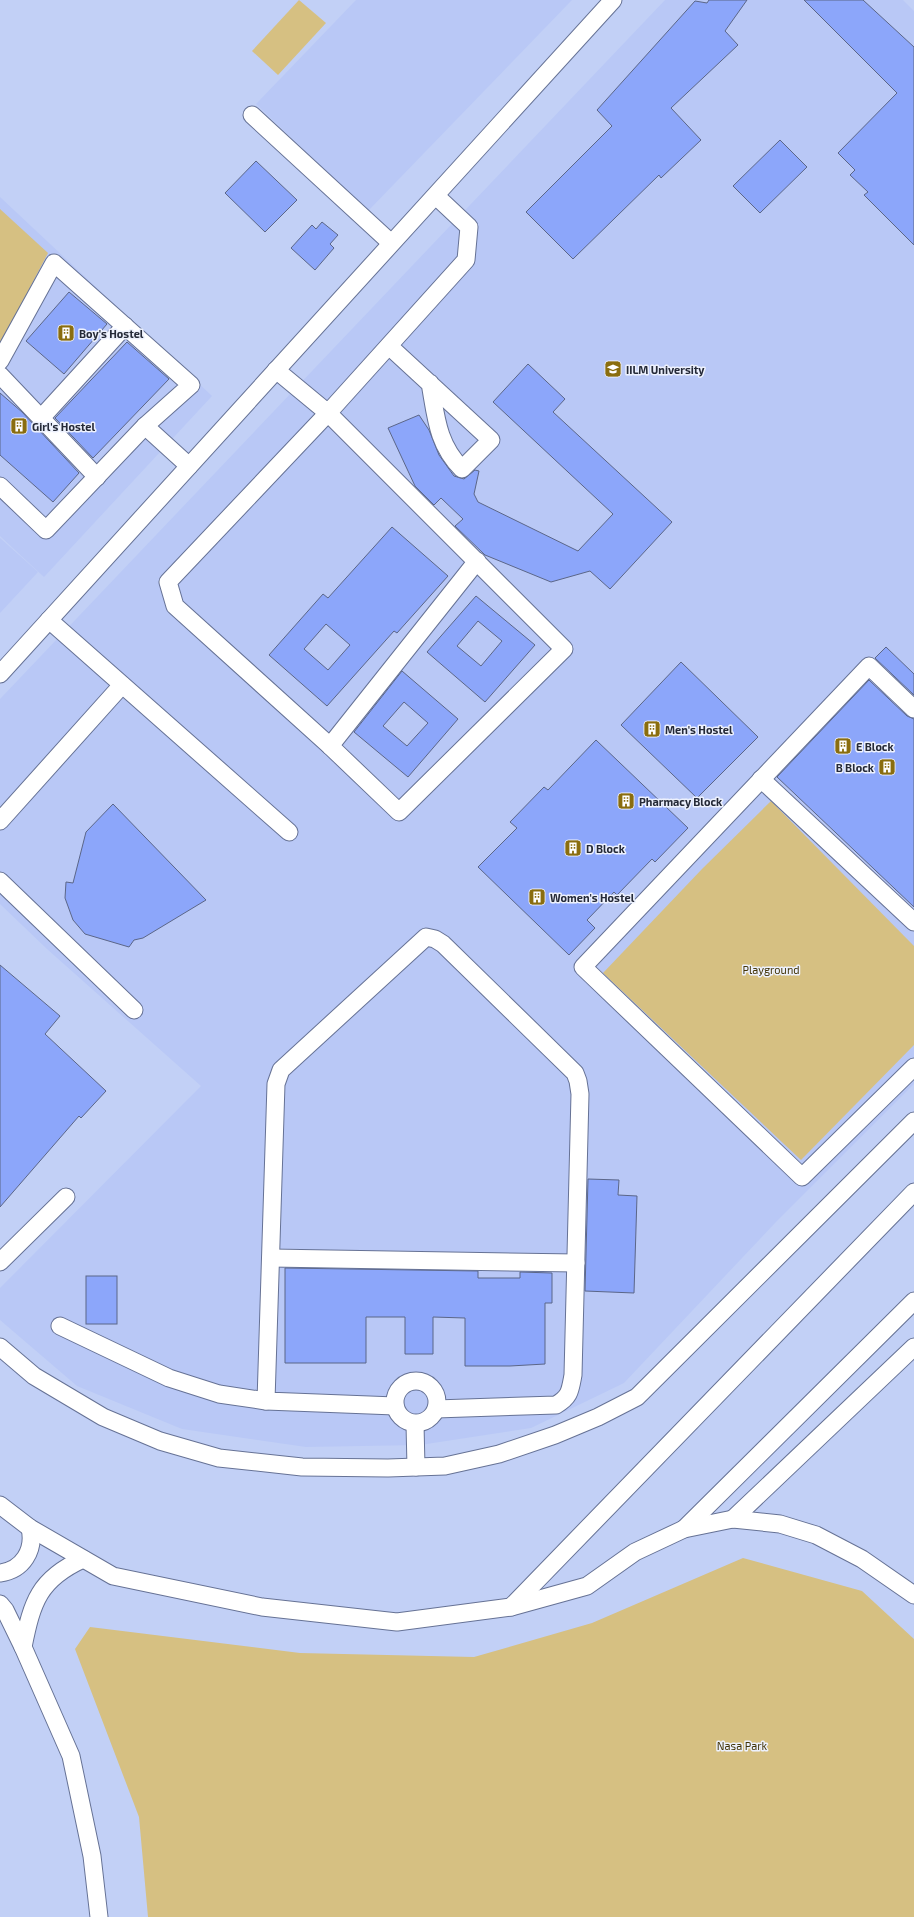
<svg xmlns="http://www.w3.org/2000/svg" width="914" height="1917" viewBox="0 0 914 1917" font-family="'Exo 2',sans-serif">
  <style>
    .built { fill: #b9c8f6 }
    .green { fill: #d6c082 }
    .building { fill: #8ca6fa; stroke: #5b6688; fill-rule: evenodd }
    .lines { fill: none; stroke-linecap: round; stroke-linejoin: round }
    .minor-casing { stroke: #667295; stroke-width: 19 }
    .minor { stroke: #fff; stroke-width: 17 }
    .labels { text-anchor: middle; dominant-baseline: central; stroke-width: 3; stroke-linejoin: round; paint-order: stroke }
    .poi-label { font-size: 11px; font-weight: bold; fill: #252a38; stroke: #edf1fd; text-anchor: start }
    .park-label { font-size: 11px; fill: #423407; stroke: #edf1fd }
  </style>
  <rect width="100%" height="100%" fill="#c2d0f6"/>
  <!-- built -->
  <g class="built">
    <polygon points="356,0 572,0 368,211 256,104"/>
    <polygon points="665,0 903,0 914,11 914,1084 776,1222 624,1383 531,1428 420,1445 306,1447 182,1429 77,1386 0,1320 0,1288 201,1086 47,949 0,904 0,699"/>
    <polygon points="0,197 212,396 44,577 0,536"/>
    <polygon points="0,538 38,572 0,613"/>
  </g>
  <!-- green -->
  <g class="green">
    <polygon points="299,0 326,23 278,75 252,51"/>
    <polygon points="0,209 48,253 0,345"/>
    <polygon points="771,801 914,946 914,1045 801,1160 603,973 702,869"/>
    <polygon points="743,1558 862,1591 914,1639 914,1917 148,1917 139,1817 75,1649 90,1627 300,1653 474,1657 592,1623"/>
  </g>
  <!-- building -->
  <g class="building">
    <polygon points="709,0 747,0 725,31 738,45 671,108 701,140 661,178 659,175 573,259 526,212 612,126 597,110 695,1 707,3"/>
    <polygon points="804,0 863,0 914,47 914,245 864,195 868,192 850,175 855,170 838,153 897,93"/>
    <polygon points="780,140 807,167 760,213 733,186"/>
    <polygon points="256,161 297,200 265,232 225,193"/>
    <polygon points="322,222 338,235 330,244 334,248 315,270 291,248 312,225 316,229"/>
    <polygon points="69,292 107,324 64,374 26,341"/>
    <polygon points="127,342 169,379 93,458 55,418"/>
    <polygon points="528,364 565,399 553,412 672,522 610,589 590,571 551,582 485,555 455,526 463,519 441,498 434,505 415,486 388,428 419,415 429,430 439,455 454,476 464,479 475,470 479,471 474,494 478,502 578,551 613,514 493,402"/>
    <polygon points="0,393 22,412 79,473 53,502 0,455"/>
    <path d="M392,527L448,576L397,633L394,631L327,706L269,655L323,594L328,598ZM326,624L350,645L328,670L304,649Z"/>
    <path d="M476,596L535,645L485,702L427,652ZM478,621L502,641L481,666L457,646Z"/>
    <polygon points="886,647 914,674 914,695 875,658"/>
    <polygon points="681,662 758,737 697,798 621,725"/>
    <path d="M402,671L458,719L408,777L354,732ZM404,702L428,723L407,746L383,726Z"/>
    <polygon points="869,680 907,716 914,719 914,907 777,777"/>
    <polygon points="596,740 688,828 655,862 652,859 617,895 614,892 587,920 595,928 569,955 478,867 517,828 510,822 544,787 548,790"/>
    <polygon points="113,804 206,900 143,938 134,940 129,947 85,934 73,920 65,898 66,882 73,883 86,832"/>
    <polygon points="0,965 60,1016 45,1034 106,1091 81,1118 79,1116 0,1207"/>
    <polygon points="588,1179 619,1180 618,1195 637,1196 634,1293 585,1291"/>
    <polygon points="285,1268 478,1271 478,1278 520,1278 520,1272 552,1273 552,1303 545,1303 545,1364 510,1366 465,1366 465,1318 433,1317 433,1354 405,1354 405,1317 366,1317 366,1363 285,1363"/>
    <rect x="86" y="1276" width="31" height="48"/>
  </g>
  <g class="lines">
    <!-- minor casing -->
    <g class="minor-casing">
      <g id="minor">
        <polyline points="252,115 391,243"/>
        <path d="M389,346L491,440L462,469C437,444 436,416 430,383"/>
        <polyline points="0,361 54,263 191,385 145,426 46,530 0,486"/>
        <polyline points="276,370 328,413 466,260 469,227 436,196"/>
        <polyline points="0,375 97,477"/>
        <polygon points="328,413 564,649 399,812 330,746 175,606 168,582"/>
        <polyline points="41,418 125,326"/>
        <polyline points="145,426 189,466"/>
        <polyline points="49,620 289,832"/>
        <polyline points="0,674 613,0"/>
        <polyline points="914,709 869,666 583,967 802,1177 914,1067"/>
        <polyline points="330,746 477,561"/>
        <polyline points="761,779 914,922"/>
        <polyline points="0,821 122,685"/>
        <polyline points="0,881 134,1010"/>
        <polyline points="271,1258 576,1263"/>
        <polyline points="0,1262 66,1197"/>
        <polyline points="60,1326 169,1378 219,1394 266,1401"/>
        <polyline points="0,1347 34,1376 103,1417 160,1441 219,1458 302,1467 388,1468 445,1466 499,1454 555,1435 598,1417 637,1397 914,1121"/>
        <circle cx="416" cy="1402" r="21"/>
        <path d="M395,1406L266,1401L276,1084L281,1070L426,937L435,939L443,944L575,1073L578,1081L580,1094L573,1375C570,1391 570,1397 556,1405L436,1409"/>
        <polyline points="415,1424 416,1467"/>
        <polyline points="0,1505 30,1528 113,1576 262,1607 397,1622 511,1607 587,1586 635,1552 684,1529 733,1519 780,1524 816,1535 862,1559 914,1595"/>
        <polyline points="733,1519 914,1347"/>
        <polyline points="684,1529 914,1301"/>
        <path d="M0,1573C23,1570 35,1550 30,1528"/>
        <polyline points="0,1604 5,1610 23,1647 71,1756 92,1856 99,1917"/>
        <polyline points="511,1607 914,1192"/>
        <path d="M23,1647C32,1602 39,1579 83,1559"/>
      </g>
    </g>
    <!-- minor -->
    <use href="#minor" class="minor"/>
  </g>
  <!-- icons -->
  <defs>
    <g id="building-square" transform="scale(0.9)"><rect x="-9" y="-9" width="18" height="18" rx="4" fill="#8a6d0e" stroke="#edf1fd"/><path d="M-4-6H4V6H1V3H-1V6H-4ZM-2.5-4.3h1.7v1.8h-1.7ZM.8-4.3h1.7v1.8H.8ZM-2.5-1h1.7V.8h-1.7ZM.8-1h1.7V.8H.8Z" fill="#fff"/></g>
    <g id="university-square" transform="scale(0.9)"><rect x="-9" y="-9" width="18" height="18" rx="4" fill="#8a6d0e" stroke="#edf1fd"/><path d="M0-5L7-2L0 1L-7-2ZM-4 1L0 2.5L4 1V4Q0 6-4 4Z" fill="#fff"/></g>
  </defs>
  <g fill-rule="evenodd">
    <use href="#building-square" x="66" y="333"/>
    <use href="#university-square" x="613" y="369"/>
    <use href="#building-square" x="19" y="426"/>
    <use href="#building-square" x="652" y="729"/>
    <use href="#building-square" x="843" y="746"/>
    <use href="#building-square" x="887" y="767"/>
    <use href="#building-square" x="626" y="801"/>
    <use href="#building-square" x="573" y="848"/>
    <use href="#building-square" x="537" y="897"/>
  </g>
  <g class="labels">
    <!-- poi labels -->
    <g class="poi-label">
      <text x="79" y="333">Boy's Hostel</text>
      <text x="626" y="369">IILM University</text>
      <text x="32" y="426">Girl's Hostel</text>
      <text x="665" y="729">Men's Hostel</text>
      <text x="856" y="746">E Block</text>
      <text x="874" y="767" text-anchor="end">B Block</text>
      <text x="639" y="801">Pharmacy Block</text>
      <text x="586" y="848">D Block</text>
      <text x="550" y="897">Women's Hostel</text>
    </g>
    <!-- park labels -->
    <g class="park-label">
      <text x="771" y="969">Playground</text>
      <text x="742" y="1745">Nasa Park</text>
    </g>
  </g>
</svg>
